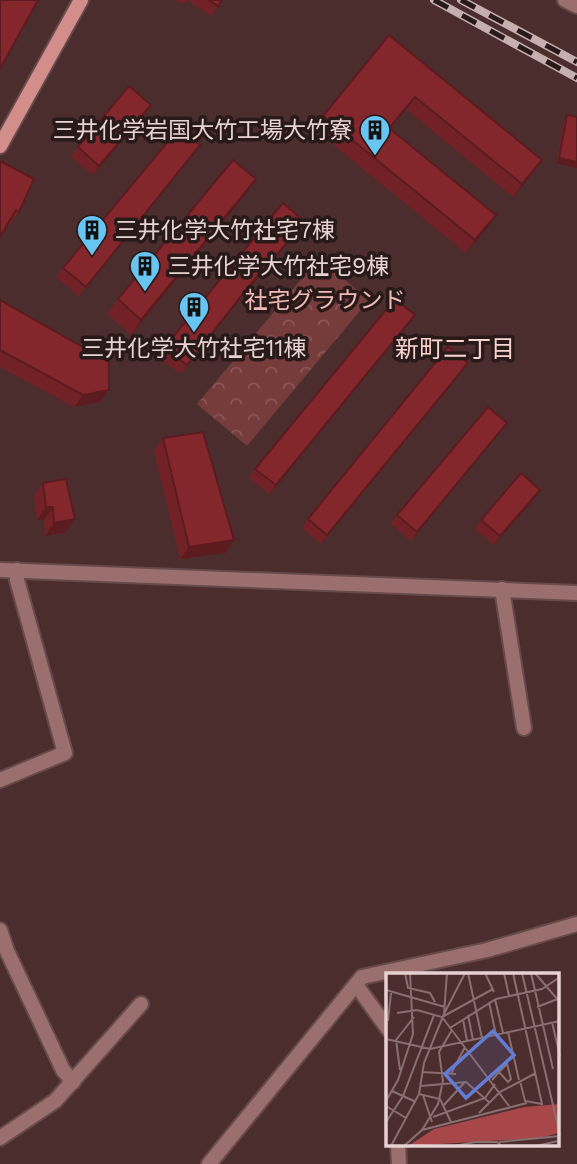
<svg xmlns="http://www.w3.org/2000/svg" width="577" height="1164" viewBox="0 0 577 1164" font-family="'Work Sans','Noto Sans JP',sans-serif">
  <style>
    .forest { fill: url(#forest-crowns) }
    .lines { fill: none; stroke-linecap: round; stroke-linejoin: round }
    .street-casing { stroke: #674b4b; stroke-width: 18 }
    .secondary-casing { stroke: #674b4b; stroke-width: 18 }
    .street { stroke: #9b6f6d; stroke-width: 14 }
    .secondary { stroke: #d38d8b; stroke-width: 14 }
    .rail-casing { stroke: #c6afaf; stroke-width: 8 }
    .rail { stroke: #281a19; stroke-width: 5; stroke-dasharray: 16; stroke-linecap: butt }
    .wall { fill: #722226 }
    .shaded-wall { fill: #5c1b1f }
    .building { fill: #84272c; stroke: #5c1b1f; stroke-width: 2 }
    .labels { text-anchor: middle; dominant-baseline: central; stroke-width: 7; stroke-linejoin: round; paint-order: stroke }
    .poi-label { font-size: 23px; fill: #e6d2d1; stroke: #281a19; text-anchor: start }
    .park-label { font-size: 23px; fill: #f0bab7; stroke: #281a19 }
    .neighbourhood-label { font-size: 24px; fill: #fad3d1; stroke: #281a19 }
    .inset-road { fill: none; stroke: #896f6f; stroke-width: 2 }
    .view { fill: #637cd6; fill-opacity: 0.15; stroke: #637cd6; stroke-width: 3.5 }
    .inset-edge { fill: none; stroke: #e6d2d1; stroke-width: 3.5 }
  </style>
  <defs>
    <pattern id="forest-crowns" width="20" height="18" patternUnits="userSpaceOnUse" patternTransform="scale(1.75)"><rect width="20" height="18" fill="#763b3b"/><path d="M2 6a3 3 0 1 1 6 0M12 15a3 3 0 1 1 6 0" fill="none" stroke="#8a5656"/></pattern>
  </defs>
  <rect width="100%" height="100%" fill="#4b2d2d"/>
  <!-- forest -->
  <polygon class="forest" points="319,258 369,300 247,446 197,404"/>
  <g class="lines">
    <!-- street casing -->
    <g class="street-casing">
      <g id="street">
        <polyline points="565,0 577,6"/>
        <polyline points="0,570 577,593"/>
        <polyline points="502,589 524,728"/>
        <polyline points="0,780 65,753 17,580 17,570"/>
        <polyline points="0,930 7,951 63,1070 73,1082"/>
        <polyline points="357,986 388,1029"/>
        <polyline points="0,1138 55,1101 141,1004"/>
        <polyline points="398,1145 399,1164"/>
        <polyline points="209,1164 362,977 487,950 577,924"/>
      </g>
    </g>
    <!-- secondary casing -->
    <g class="secondary-casing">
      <polyline id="secondary" points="0,146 81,0"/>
    </g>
    <!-- street -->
    <use href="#street" class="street"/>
    <!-- secondary -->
    <use href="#secondary" class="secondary"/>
    <!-- rail casing -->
    <g class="rail-casing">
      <g id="rail">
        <polyline points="434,0 577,78"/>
        <polyline points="461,0 577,62"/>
      </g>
    </g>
    <!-- rail -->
    <use href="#rail" class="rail"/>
  </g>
  <!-- wall -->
  <g class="wall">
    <polygon points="175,0 223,0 211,16 187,0 184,4"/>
    <polygon points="389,35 533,173 513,197 406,109 390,129 496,215 466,253 314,129 323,116"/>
    <polygon points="151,105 145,114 93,175 71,157 78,147"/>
    <polygon points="567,115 577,117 577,168 556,163 564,120"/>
    <polygon points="194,154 79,296 56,277 63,268"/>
    <polygon points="0,161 19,212 11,224 8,223"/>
    <polygon points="256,179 246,194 131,335 107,314 118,299"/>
    <polygon points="299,231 243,295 181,374 158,357 164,348"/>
    <polygon points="0,300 100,402 74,407 0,367"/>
    <polygon points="415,315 270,494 249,478 255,469"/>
    <polygon points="461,373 321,544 302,528 308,519"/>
    <polygon points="500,432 411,541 391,524 397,515"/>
    <polygon points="163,438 234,540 225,553 180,559 154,451"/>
    <polygon points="43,483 66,532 45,536 44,520 37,520 34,496"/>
    <polygon points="540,490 534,499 494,545 475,529 481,520"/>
  </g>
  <!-- shaded-wall -->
  <g class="shaded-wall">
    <polygon points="415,97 406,109 380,141 389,128"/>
    <polygon points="151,105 145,114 93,175 99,166"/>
    <polygon points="200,145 194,154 79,296 86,287"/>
    <polygon points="559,158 577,162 577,168 556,163"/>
    <polygon points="542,160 533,173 513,197 522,184"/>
    <polygon points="256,179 246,194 131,335 141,320"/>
    <polygon points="496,215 487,228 466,253 475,240"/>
    <polygon points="305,222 299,231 243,295 181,374 249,286"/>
    <polygon points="415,315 408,324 270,494 276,485"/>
    <polygon points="468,363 461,373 321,544 327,535"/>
    <polygon points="109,390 100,402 74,407 83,395"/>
    <polygon points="507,423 500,432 411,541 417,532"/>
    <polygon points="540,490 534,499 494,545 500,536"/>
    <polygon points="46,507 53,507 44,520 37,520"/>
    <polygon points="75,519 66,532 45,536 54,523"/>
    <polygon points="234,540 225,553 180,559 189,547"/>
  </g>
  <!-- building -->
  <g class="building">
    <polygon points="0,0 38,0 0,69"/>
    <polygon points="209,0 222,0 218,6"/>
    <polygon points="389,35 542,160 522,184 415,97 389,128 496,215 475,240 323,116"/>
    <polygon points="129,86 151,105 99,166 78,147"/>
    <polygon points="567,115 577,117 577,162 559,158"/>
    <polygon points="180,127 200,145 86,287 63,268"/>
    <polygon points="233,160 256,179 141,320 118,299"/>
    <polygon points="0,161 34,179 19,212 16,210 0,237"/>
    <polygon points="283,203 305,222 249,286 187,365 164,348"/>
    <polygon points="395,299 415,315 276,485 255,469"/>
    <polygon points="0,300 109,362 109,390 83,395 0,350"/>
    <polygon points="448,347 468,363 327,535 308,519"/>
    <polygon points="488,407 507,423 417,532 397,515"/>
    <polygon points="203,432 234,540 189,547 163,438"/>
    <polygon points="521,473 540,490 500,536 481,520"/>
    <polygon points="66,479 75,519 54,523 53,507 46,507 43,483"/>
  </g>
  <!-- icons -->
  <defs>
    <g id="building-pin" transform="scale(1.575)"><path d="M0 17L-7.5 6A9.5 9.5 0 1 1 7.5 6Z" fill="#68c4f0" stroke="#281a19"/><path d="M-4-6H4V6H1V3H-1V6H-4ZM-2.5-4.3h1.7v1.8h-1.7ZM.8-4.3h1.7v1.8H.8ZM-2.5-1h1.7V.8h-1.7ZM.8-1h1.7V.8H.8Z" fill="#111"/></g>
  </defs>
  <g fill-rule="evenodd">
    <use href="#building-pin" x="375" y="130"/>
    <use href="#building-pin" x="92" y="230"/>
    <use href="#building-pin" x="145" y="266"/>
    <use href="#building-pin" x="194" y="307"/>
  </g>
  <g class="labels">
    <!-- poi labels -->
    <g class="poi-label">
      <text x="352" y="130" text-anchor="end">三井化学岩国大竹工場大竹寮</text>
      <text x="115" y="230">三井化学大竹社宅7棟</text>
      <text x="168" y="266">三井化学大竹社宅9棟</text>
      <text x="194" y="348" text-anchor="middle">三井化学大竹社宅11棟</text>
    </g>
    <!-- park labels -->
    <g class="park-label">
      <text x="325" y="300">社宅グラウンド</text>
    </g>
    <!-- neighbourhood labels -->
    <g class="neighbourhood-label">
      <text x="455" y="349">新町二丁目</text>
    </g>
  </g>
  <!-- overview -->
  <g transform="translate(386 973)">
    <rect width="173" height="173" fill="#4b2d2d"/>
    <path d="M173,131V160L153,165L22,173L48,156L138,134Z" fill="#a74749"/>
    <path class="inset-road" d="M19,0L22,15L44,20L49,29M82,0L96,65M99,0L108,19M118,0L123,23M127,0L156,131L139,128L134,108M136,0L174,162M145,0L167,96M149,0L172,27M0,17L59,34M109,26L117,60M103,29L110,62M151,34L174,25M11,40L31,37L56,44L123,133M58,41L79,0M82,42L87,67M56,44L107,16M77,46L81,68M2,48L5,20M166,49L174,83M64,55L110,26L156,16L174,4M122,59L133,107M0,66L44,76L174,48M14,97L10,67L28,44M36,99L70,101M65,101L79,74M106,107L113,99L121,91L125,106L122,109L113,99M35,113L80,109L104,130M6,118L30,129M33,121L54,126L65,149M37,122L46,149M0,128L12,107L27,61L24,0M0,133L20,145M57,133L79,109M93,140L114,119L150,100M47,144L99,125L109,111M0,149L17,123L48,42M36,157L52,131L57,108L53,79L66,57M89,169H111L116,173M113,169L174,163M5,173L33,121L38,90L58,41L61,0M18,173L36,157L141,130M68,173L89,169M150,173L172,168"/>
    <path class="view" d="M107,58L128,82L80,125L59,101Z"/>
    <rect width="173" height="173" class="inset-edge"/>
  </g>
</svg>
